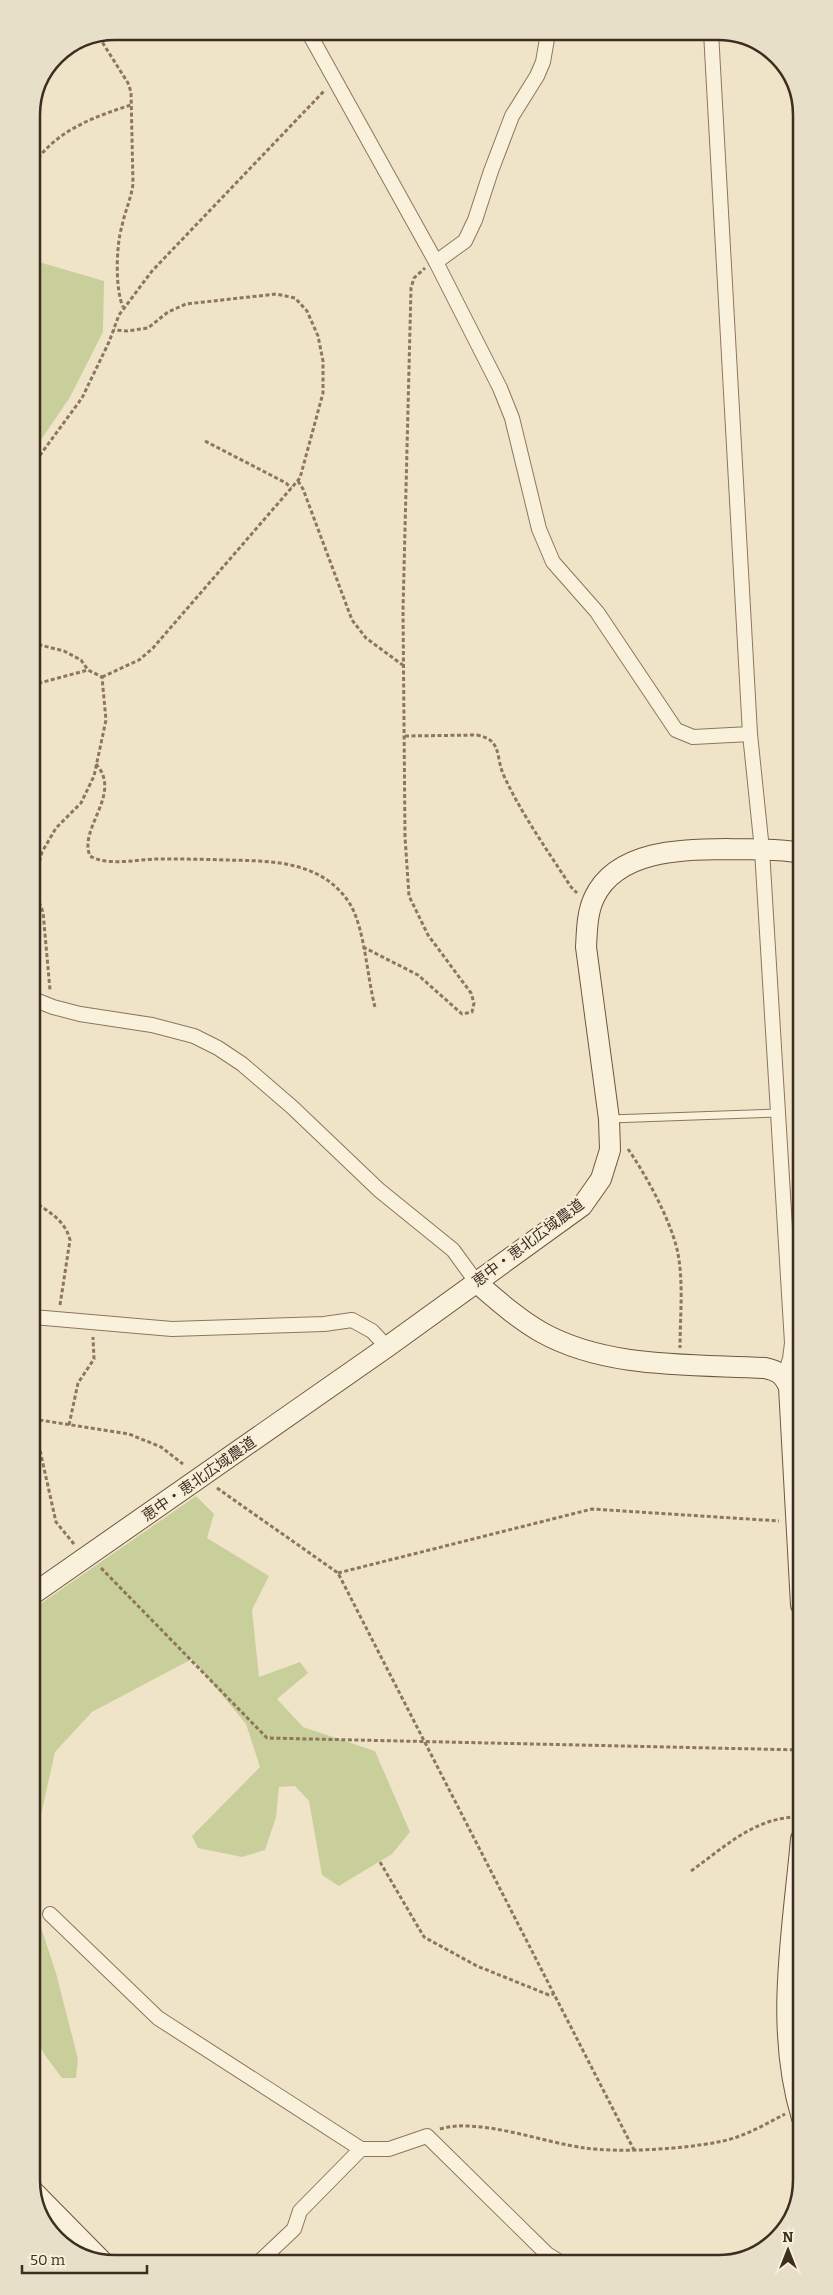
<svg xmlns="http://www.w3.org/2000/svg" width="833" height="2295" viewBox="0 0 833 2295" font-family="Bitter,'Noto Sans JP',serif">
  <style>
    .green { fill: #c9cf9b }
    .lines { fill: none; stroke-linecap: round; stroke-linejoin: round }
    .lane-casing { stroke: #8d765c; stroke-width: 9 }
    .street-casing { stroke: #8d765c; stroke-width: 16 }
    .secondary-casing { stroke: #6f573f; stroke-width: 22 }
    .path { stroke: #8d765c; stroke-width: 3; stroke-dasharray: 4 2.5; stroke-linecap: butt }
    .lane { stroke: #faf1dc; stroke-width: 7 }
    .street { stroke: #faf1dc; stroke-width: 14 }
    .secondary { stroke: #faf1dc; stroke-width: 20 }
    .labels { text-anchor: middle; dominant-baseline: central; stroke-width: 4.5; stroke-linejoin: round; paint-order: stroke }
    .street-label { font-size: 15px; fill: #3d2e20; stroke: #f7eed8 }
    .rim { fill: none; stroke: #3d2e20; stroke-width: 2.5 }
  </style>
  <rect width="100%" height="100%" fill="#f0e4c8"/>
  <!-- green -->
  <g class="green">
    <polygon points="32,260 104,281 103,332 70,397 32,453"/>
    <polygon points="196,1496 214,1514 207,1538 269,1576 252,1610 259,1677 300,1662 308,1673 277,1699 303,1727 375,1751 410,1832 392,1854 339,1886 322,1875 309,1801 295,1786 279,1787 276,1817 265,1850 242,1857 198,1848 192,1836 260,1767 246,1724 192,1659 92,1712 55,1752 34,1846 33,1609"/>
    <polygon points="34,1906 56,1973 78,2059 76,2078 62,2078 44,2054 34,2032"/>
  </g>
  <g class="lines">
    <!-- lane casing -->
    <g class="lane-casing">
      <polyline id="lane" points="610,1119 779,1113"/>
    </g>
    <!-- street casing -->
    <g class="street-casing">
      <g id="street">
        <polyline points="711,32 750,734 762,850 792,1343 790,1359 784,1376 801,1377"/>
        <polyline points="310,35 436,262 500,388 512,418 539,529 553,562 597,612 676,730 693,737 750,734"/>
        <polyline points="436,262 465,241 475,220 491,171 512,116 537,76 543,62 548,33"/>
        <polyline points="33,999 53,1007 80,1014 152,1025 194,1036 218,1048 242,1064 292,1107 379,1190 453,1250 477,1283"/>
        <polyline points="33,1317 172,1329 324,1324 352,1320 372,1331 387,1347"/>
        <polyline points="50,1914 158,2018 361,2149 389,2149 427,2136 547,2254 560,2262"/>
        <polyline points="258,2263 294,2229 300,2211 361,2149"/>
      </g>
    </g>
    <!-- secondary casing -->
    <g class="secondary-casing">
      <g id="secondary">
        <path d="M477,1283C497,1300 518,1319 541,1332C607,1369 691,1364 765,1368C778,1371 783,1374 789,1387L801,1605"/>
        <path d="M33,1594L387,1347L582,1206L601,1179L610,1150L609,1119L586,947C587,930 587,913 594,898C616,850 683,849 727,849C751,850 777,848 800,853"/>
        <path d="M801,1839C793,1931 774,2027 802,2118"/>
        <polyline points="34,2192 101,2260"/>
      </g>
    </g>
    <!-- path -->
    <g class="path">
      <path d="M99,37L128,83L131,92L133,184C131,199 125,211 122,226C116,245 115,289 123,307"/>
      <path d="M31,169C52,132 93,117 131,105"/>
      <polyline points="205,441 286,483 291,488"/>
      <polyline points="32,466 82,398 109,342 119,315 152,271 325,90"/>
      <polyline points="298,481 303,489 352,620 366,638 404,666"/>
      <polyline points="32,643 64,651 81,660 88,670 102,677 106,720 94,776 81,803 56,828 42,852 36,874 36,894 43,912 50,990"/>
      <polyline points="102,677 139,660 153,648 300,478 323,393 323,361 318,336 307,311 295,298 276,294 186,304 168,312 148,328 127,331 114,330"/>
      <polyline points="32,685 88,670"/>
      <path d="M405,736L477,735C503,740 495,757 504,776C522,815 548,851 571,887L577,893"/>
      <path d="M96,764C123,794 78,828 90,856C106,866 136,860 154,859C178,859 202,859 226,860C271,861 322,860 350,904C365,929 367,977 375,1007"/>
      <polyline points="363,947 418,975 462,1014 472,1012 474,1003 471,993 428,935 409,896 405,837 403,610 411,288 414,278 425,268"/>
      <path d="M628,1149C646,1175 669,1217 677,1249C684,1280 680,1316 680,1348"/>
      <path d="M33,1201C49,1212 65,1220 70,1240L60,1305"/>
      <polyline points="33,1419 56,1522 74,1544"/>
      <polyline points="33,1419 129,1434 161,1447 183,1464"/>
      <polyline points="69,1425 78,1383 94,1359 93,1337"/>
      <polyline points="217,1488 338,1573 634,2150"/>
      <polyline points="101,1568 267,1738 801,1750"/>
      <polyline points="338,1573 592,1509 779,1521"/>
      <polyline points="380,1862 424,1937 477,1966 549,1995 554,1994"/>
      <path d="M691,1871C726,1846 756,1816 801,1817"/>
      <path d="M440,2129C478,2117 545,2143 585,2148C620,2153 683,2149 718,2142C742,2138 764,2125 785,2114"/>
    </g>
    <!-- lane -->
    <use href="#lane" class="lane"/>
    <!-- street -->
    <use href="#street" class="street"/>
    <!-- secondary -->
    <use href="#secondary" class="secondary"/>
  </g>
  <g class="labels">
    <!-- street labels -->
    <g class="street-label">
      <text transform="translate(528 1243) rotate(-37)">恵中・恵北広域農道</text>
      <text transform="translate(199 1479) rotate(-35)">恵中・恵北広域農道</text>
    </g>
  </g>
  <!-- crop -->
  <path d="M0 0H833V2295H0ZM115 40H718A75 75 0 0 1 793 115V2180A75 75 0 0 1 718 2255H115A75 75 0 0 1 40 2180V115A75 75 0 0 1 115 40Z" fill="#e8dfc9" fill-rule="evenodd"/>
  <path class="rim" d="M115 40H718A75 75 0 0 1 793 115V2180A75 75 0 0 1 718 2255H115A75 75 0 0 1 40 2180V115A75 75 0 0 1 115 40Z"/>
  <!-- north arrow -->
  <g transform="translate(788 2250)" stroke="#f7eed8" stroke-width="4" paint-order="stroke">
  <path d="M0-4L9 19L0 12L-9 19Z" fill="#3d2e20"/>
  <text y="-8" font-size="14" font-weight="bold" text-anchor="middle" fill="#3d2e20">N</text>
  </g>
  <!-- scale -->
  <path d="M22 2265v8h125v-8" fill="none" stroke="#3d2e20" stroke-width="2.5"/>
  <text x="30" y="2265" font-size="15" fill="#3d2e20" stroke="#f7eed8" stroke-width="4" paint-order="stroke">50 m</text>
</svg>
